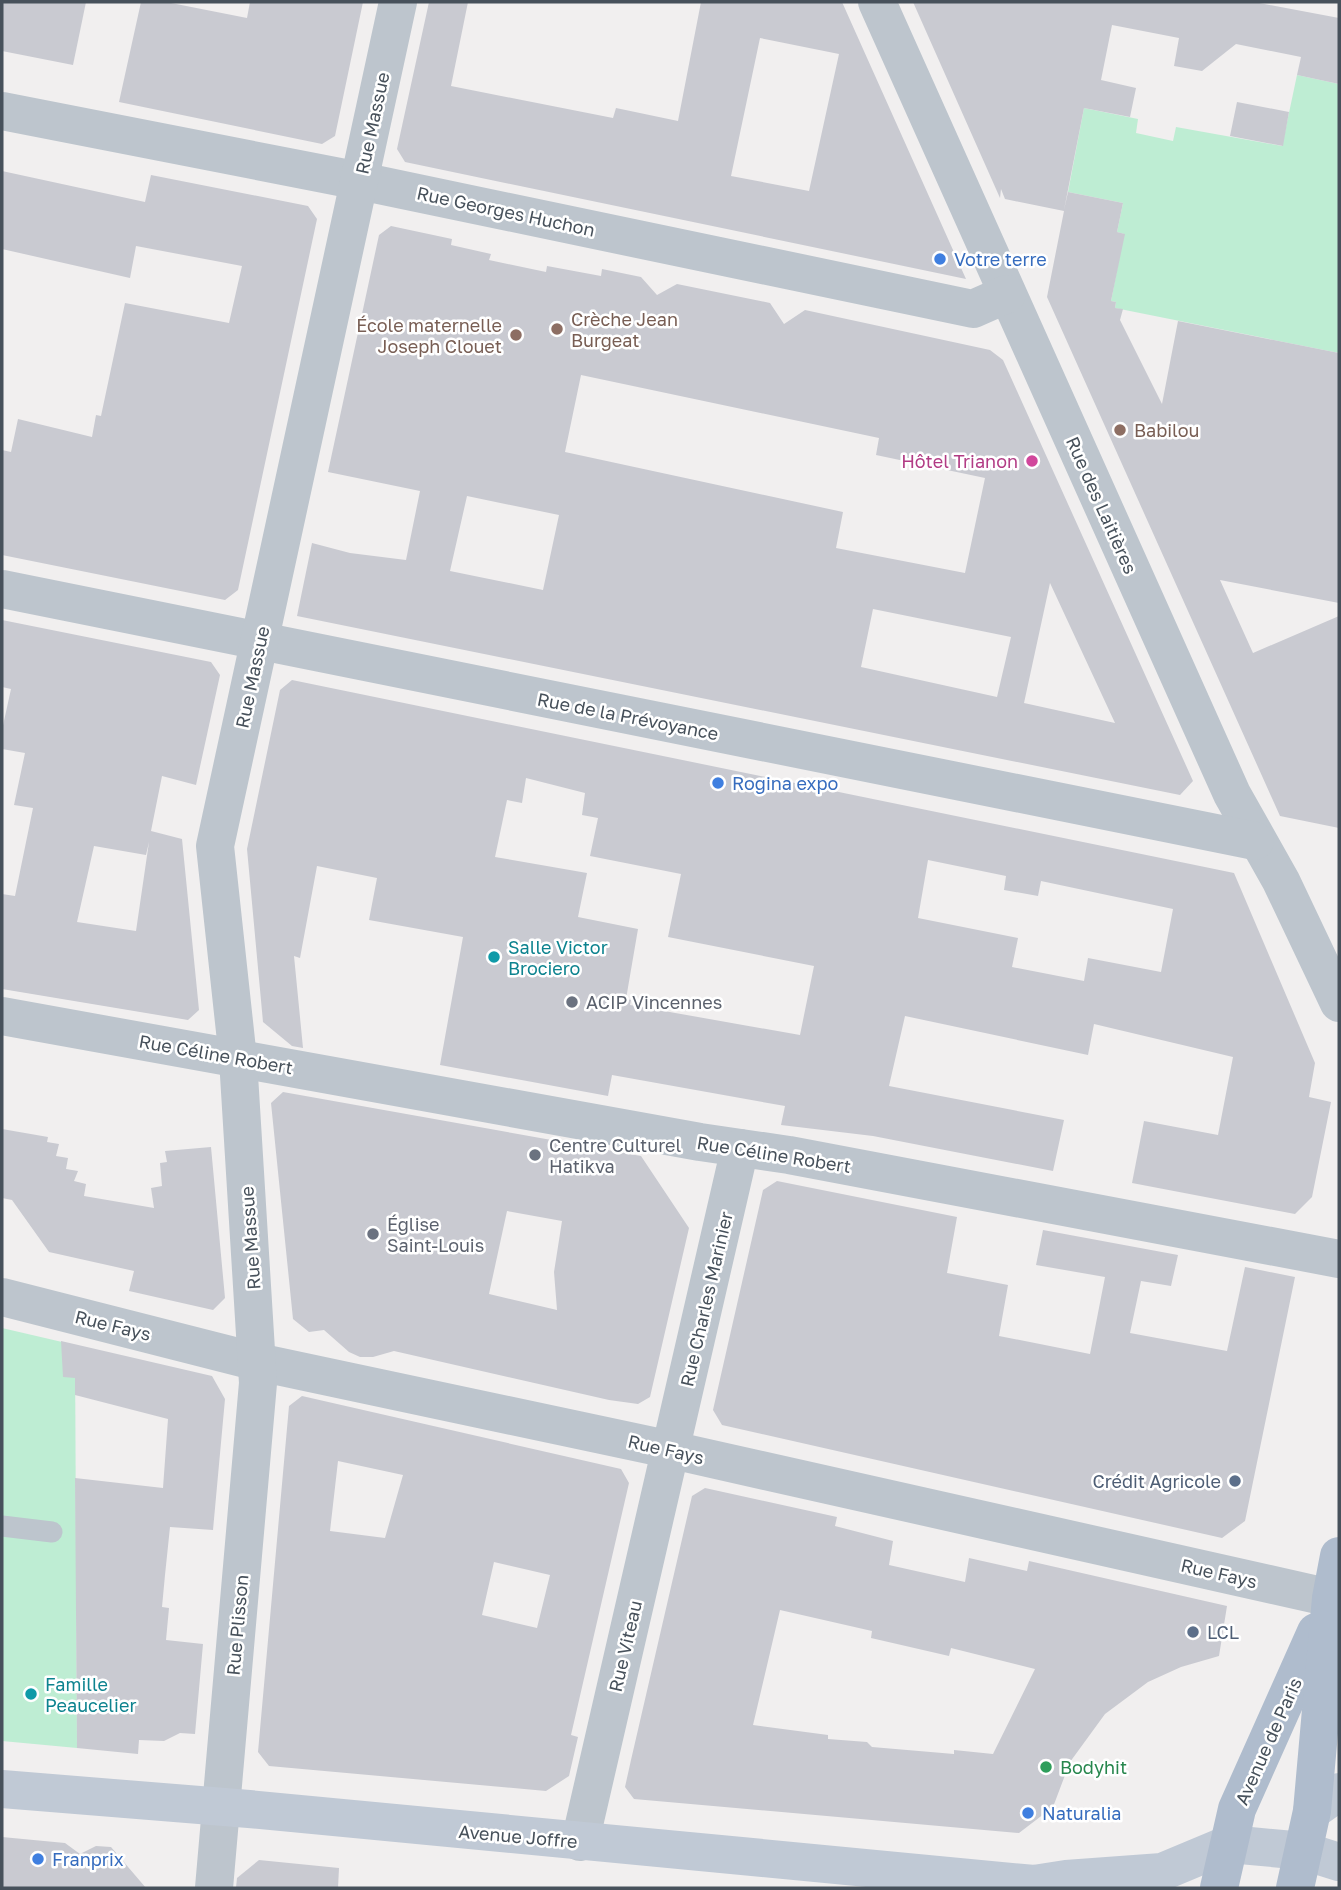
<svg xmlns="http://www.w3.org/2000/svg" width="1341" height="1890" viewBox="0 0 1341 1890" font-family="'Golos Text',sans-serif">
  <style>
    .green { fill: #beedd3 }
    .building { fill: #c9cad1; fill-rule: evenodd }
    .lines { fill: none; stroke-linecap: round; stroke-linejoin: round }
    .lane { stroke: #bdc5cd; stroke-width: 21 }
    .street { stroke: #bdc5cd; stroke-width: 38 }
    .secondary { stroke: #c0c9d5; stroke-width: 38 }
    .primary { stroke: #afbccd; stroke-width: 38 }
    .shop-dot { fill: #3f7fe0; stroke: #fff; stroke-width: 2.5 }
    .education-dot { fill: #8d6e63; stroke: #fff; stroke-width: 2.5 }
    .hotel-dot { fill: #d1479c; stroke: #fff; stroke-width: 2.5 }
    .culture-dot { fill: #0f9aa8; stroke: #fff; stroke-width: 2.5 }
    .worship-dot { fill: #6b7280; stroke: #fff; stroke-width: 2.5 }
    .service-dot { fill: #5c6f8a; stroke: #fff; stroke-width: 2.5 }
    .leisure-dot { fill: #2e9e5b; stroke: #fff; stroke-width: 2.5 }
    .labels { text-anchor: middle; dominant-baseline: central; stroke-width: 5; stroke-linejoin: round; paint-order: stroke }
    .street-label { font-size: 18px; fill: #47515b; stroke: #fff }
    .shop-label { font-size: 18px; fill: #366cbe; stroke: #fff; text-anchor: start }
    .education-label { font-size: 18px; fill: #785e54; stroke: #fff; text-anchor: start }
    .hotel-label { font-size: 18px; fill: #b23c85; stroke: #fff; text-anchor: end }
    .culture-label { font-size: 18px; fill: #0d838f; stroke: #fff; text-anchor: start }
    .worship-label { font-size: 18px; fill: #5b616d; stroke: #fff; text-anchor: start }
    .service-label { font-size: 18px; fill: #4e5e75; stroke: #fff; text-anchor: end }
    .leisure-label { font-size: 18px; fill: #27864d; stroke: #fff; text-anchor: start }
  </style>
  <rect width="100%" height="100%" fill="#f1efef"/>
  <!-- green -->
  <g class="green">
    <polygon points="1297,75 1339,84 1339,353 1115,308 1116,302 1111,301 1124,234 1117,232 1123,203 1068,192 1084,108 1138,119 1136,133 1173,141 1176,127 1282,146"/>
    <polygon points="2,1328 75,1345 77,1748 2,1741"/>
  </g>
  <!-- building -->
  <g class="building">
    <polygon points="2,2 86,2 73,65 2,51"/>
    <polygon points="141,2 166,2 247,18 250,2 363,2 335,136 322,144 119,102"/>
    <path d="M429,2H468L451,86L613,118L616,108L678,121L701,2H842L966,279L405,162L397,149ZM760,38L839,54L809,191L731,176Z"/>
    <polygon points="913,2 1254,2 1339,18 1339,84 1297,75 1301,57 1236,44 1202,71 1174,66 1179,38 1112,25 1101,80 1136,88 1130,117 1084,108 1064,210 1068,192 1123,203 1117,232 1125,234 1111,301 1116,302 1115,308 1123,309 1120,320 1162,404 1178,321 1339,353 1339,603 1220,580 1253,653 1339,616 1339,828 1280,816 1047,297 1064,211 1005,199 1001,189 1000,198"/>
    <polygon points="1237,102 1289,112 1283,146 1230,136"/>
    <polygon points="2,171 145,202 151,175 308,206 317,219 238,590 225,600 2,555 2,450 11,452 18,419 92,437 96,415 101,416 125,303 229,323 242,266 136,246 130,278 2,249"/>
    <path d="M391,226L452,239L451,245L491,254L489,260L546,272L547,266L601,276L602,269L641,277L657,295L677,284L770,303L784,324L805,310L990,350L1003,360L1193,781L1180,795L297,616L312,543L350,553L406,560L420,491L328,472L379,235ZM581,375L879,438L876,455L985,478L965,573L836,548L843,512L565,452ZM467,496L559,515L543,590L450,571ZM1050,583L1115,723L1024,703ZM873,609L1011,637L997,697L861,667Z"/>
    <path d="M2,620L211,662L220,675L196,785L162,776L151,831L182,839L199,1010L188,1020L2,989V894L15,896L33,808L14,805L25,753L2,749V730L11,689L2,687ZM149,842L136,931L77,922L94,846L146,855Z"/>
    <path d="M292,680L1234,873L1315,1063L1309,1097L1331,1102L1312,1197L1295,1214L1132,1183L1144,1121L1218,1135L1233,1057L1094,1024L1088,1055L905,1016L889,1086L1064,1120L1053,1171L873,1136L781,1125L785,1106L612,1075L608,1096L440,1065L463,937L369,920L377,878L317,866L300,958L294,956L303,1048L292,1046L263,1022L247,849L280,690ZM526,778L585,793L582,815L598,818L590,856L681,874L668,937L814,966L800,1035L630,1005L631,1000L626,999L638,929L578,917L587,873L495,857L507,800L522,803ZM928,860L1006,876L1004,890L1038,896L1041,881L1173,909L1161,972L1088,958L1084,981L1012,967L1018,938L918,918Z"/>
    <path d="M283,1092L641,1156L689,1228L650,1397L638,1404L609,1400L394,1351L373,1357H360L349,1352L324,1330L309,1332L293,1319L271,1103ZM507,1211L562,1221L554,1272L557,1310L489,1294Z"/>
    <polygon points="2,1129 48,1137 47,1142 59,1144 56,1156 68,1158 66,1169 78,1171 74,1181 86,1184 84,1196 154,1208 151,1188 162,1186 160,1163 167,1162 165,1151 211,1147 225,1298 213,1310 129,1291 134,1271 49,1252 12,1200 2,1198"/>
    <polygon points="777,1181 957,1217 947,1273 1008,1285 999,1336 1090,1354 1105,1277 1036,1265 1043,1230 1178,1255 1171,1286 1141,1281 1130,1333 1227,1351 1245,1267 1295,1277 1245,1521 1222,1538 722,1425 713,1410 763,1190"/>
    <polygon points="61,1341 212,1376 225,1399 213,1530 170,1527 165,1575 162,1607 169,1608 166,1640 203,1644 195,1734 180,1733 164,1741 139,1740 138,1754 77,1748 75,1478 163,1488 168,1419 75,1395 75,1378 63,1377"/>
    <path d="M302,1396L621,1469L629,1483L571,1735L578,1737L569,1776L546,1791L269,1766L258,1752L289,1406ZM338,1461L403,1475L385,1538L330,1531ZM494,1562L550,1575L537,1628L482,1615Z"/>
    <path d="M705,1488L837,1517L835,1526L893,1541L889,1565L965,1582L969,1558L1027,1571L1029,1561L1227,1606L1219,1656L1181,1667L1148,1682L1105,1714L1070,1762L1053,1807L1019,1833L634,1799L625,1787L631,1760L692,1496ZM780,1610L872,1631L871,1638L949,1656L951,1648L1035,1669L993,1754L954,1750V1754L872,1747L867,1742L828,1739V1735L753,1725Z"/>
    <polygon points="2,1837 65,1843 80,1854 96,1846 111,1847 146,1888 2,1888"/>
    <polygon points="259,1860 339,1868 338,1888 236,1888 237,1878"/>
  </g>
  <g class="lines">
    <!-- lane -->
    <polyline class="lane" points="2,1526 52,1532"/>
    <!-- street -->
    <g class="street">
      <polyline points="877,2 1232,794 1281,881 1339,1003"/>
      <polyline points="2,111 360,181 973,309 1007,294"/>
      <polyline points="2,589 1255,841"/>
      <polyline points="2,1016 700,1142 789,1155 1339,1259"/>
      <polyline points="2,1297 258,1362 672,1450 1331,1598"/>
      <polyline points="580,1842 740,1148"/>
      <polyline points="214,1888 258,1383 238,1059 215,846 398,2"/>
    </g>
    <!-- secondary -->
    <g class="secondary">
      <polyline points="2,1789 249,1809 1034,1884 1066,1879 1162,1872 1229,1844 1304,1851 1339,1862"/>
      <polyline points="1312,1811 1339,1792"/>
    </g>
    <!-- primary -->
    <g class="primary">
      <polyline points="1219,1888 1237,1809 1316,1632"/>
      <polyline points="1295,1888 1312,1811 1331,1598 1339,1556"/>
    </g>
  </g>
  <!-- markers -->
  <g class="shop-dot">
    <circle cx="940" cy="259" r="7"/>
    <circle cx="718" cy="783" r="7"/>
    <circle cx="1028" cy="1813" r="7"/>
    <circle cx="38" cy="1859" r="7"/>
  </g>
  <g class="education-dot">
    <circle cx="557" cy="329" r="7"/>
    <circle cx="516" cy="335" r="7"/>
    <circle cx="1120" cy="430" r="7"/>
  </g>
  <circle class="hotel-dot" cx="1032" cy="461" r="7"/>
  <g class="culture-dot">
    <circle cx="494" cy="957" r="7"/>
    <circle cx="31" cy="1694" r="7"/>
  </g>
  <g class="worship-dot">
    <circle cx="572" cy="1002" r="7"/>
    <circle cx="535" cy="1155" r="7"/>
    <circle cx="373" cy="1234" r="7"/>
  </g>
  <g class="service-dot">
    <circle cx="1235" cy="1481" r="7"/>
    <circle cx="1193" cy="1632" r="7"/>
  </g>
  <circle class="leisure-dot" cx="1046" cy="1767" r="7"/>
  <g class="labels">
    <!-- street labels -->
    <g class="street-label">
      <text transform="translate(372 123) rotate(-78)">Rue Massue</text>
      <text transform="translate(506 211) rotate(12)">Rue Georges Huchon</text>
      <text transform="translate(1102 505) rotate(66)">Rue des Laitières</text>
      <text transform="translate(252 677) rotate(-78)">Rue Massue</text>
      <text transform="translate(628 716) rotate(11)">Rue de la Prévoyance</text>
      <text transform="translate(216 1054) rotate(10)">Rue Céline Robert</text>
      <text transform="translate(774 1154) rotate(9)">Rue Céline Robert</text>
      <text transform="translate(250 1238) rotate(-94)">Rue Massue</text>
      <text transform="translate(706 1299) rotate(-77)">Rue Charles Marinier</text>
      <text transform="translate(113 1325) rotate(14)">Rue Fays</text>
      <text transform="translate(666 1449) rotate(13)">Rue Fays</text>
      <text transform="translate(1219 1573) rotate(13)">Rue Fays</text>
      <text transform="translate(237 1625) rotate(-85)">Rue Plisson</text>
      <text transform="translate(625 1646) rotate(-77)">Rue Viteau</text>
      <text transform="translate(1268 1741) rotate(-66)">Avenue de Paris</text>
      <text transform="translate(518 1836) rotate(5)">Avenue Joffre</text>
    </g>
    <!-- shop labels -->
    <g class="shop-label">
      <text x="954" y="259">Votre terre</text>
      <text x="732" y="783">Rogina expo</text>
      <text x="1042" y="1813">Naturalia</text>
      <text x="52" y="1859">Franprix</text>
    </g>
    <!-- education labels -->
    <g class="education-label">
      <text x="571" y="319">Crèche Jean<tspan x="571" dy="21">Burgeat</tspan></text>
      <text x="502" y="325" text-anchor="end">École maternelle<tspan x="502" dy="21">Joseph Clouet</tspan></text>
      <text x="1134" y="430">Babilou</text>
    </g>
    <!-- hotel labels -->
    <g class="hotel-label">
      <text x="1018" y="461">Hôtel Trianon</text>
    </g>
    <!-- culture labels -->
    <g class="culture-label">
      <text x="508" y="947">Salle Victor<tspan x="508" dy="21">Brociero</tspan></text>
      <text x="45" y="1684">Famille<tspan x="45" dy="21">Peaucelier</tspan></text>
    </g>
    <!-- worship labels -->
    <g class="worship-label">
      <text x="586" y="1002">ACIP Vincennes</text>
      <text x="549" y="1145">Centre Culturel<tspan x="549" dy="21">Hatikva</tspan></text>
      <text x="387" y="1224">Église<tspan x="387" dy="21">Saint-Louis</tspan></text>
    </g>
    <!-- service labels -->
    <g class="service-label">
      <text x="1221" y="1481">Crédit Agricole</text>
      <text x="1207" y="1632" text-anchor="start">LCL</text>
    </g>
    <!-- leisure labels -->
    <g class="leisure-label">
      <text x="1060" y="1767">Bodyhit</text>
    </g>
  </g>
  <!-- border -->
  <rect width="1341" height="1890" fill="none" stroke="#47515b" stroke-width="7"/>
</svg>
